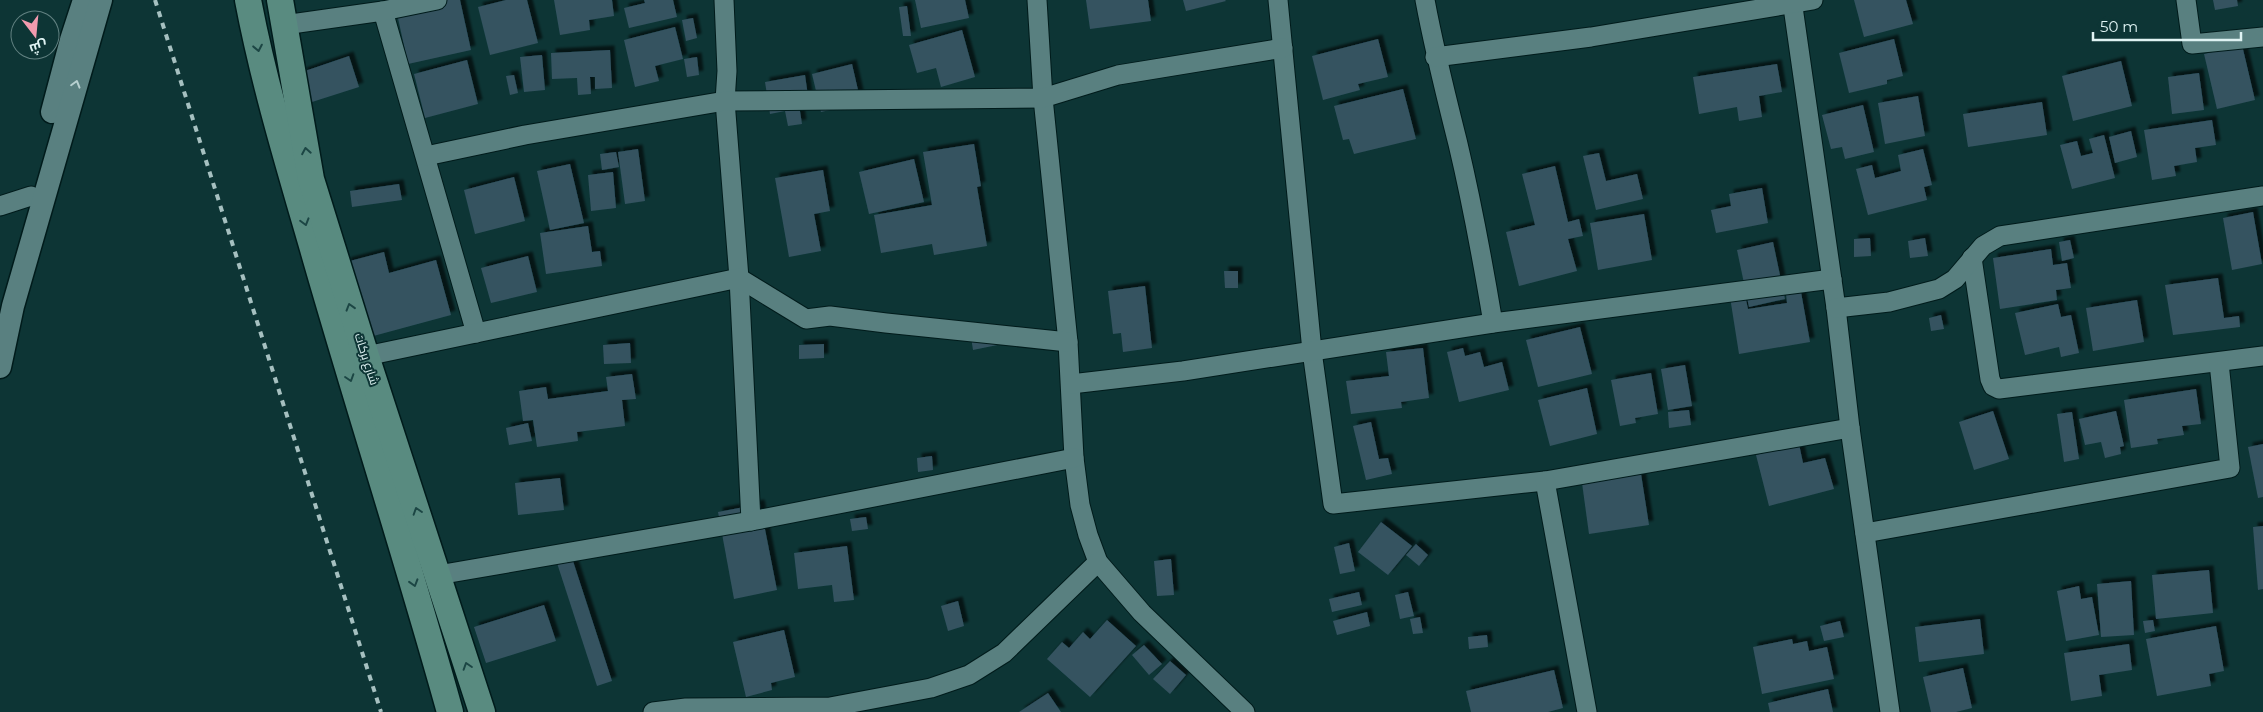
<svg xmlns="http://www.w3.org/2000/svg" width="2263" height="712" viewBox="0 0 2263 712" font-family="Montserrat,Cairo,sans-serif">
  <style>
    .building { fill: #345361; filter: url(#shadow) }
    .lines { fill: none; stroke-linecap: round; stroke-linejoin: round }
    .minor-casing { stroke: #001b1b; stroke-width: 21 }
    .tertiary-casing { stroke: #001b1b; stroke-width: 25 }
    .secondary-casing { stroke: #001b1b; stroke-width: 29 }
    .minor { stroke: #598080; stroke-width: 19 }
    .tertiary { stroke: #598080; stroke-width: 22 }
    .secondary { stroke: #598b80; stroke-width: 26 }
    .rail { stroke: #a6c0c0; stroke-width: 4; stroke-dasharray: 6 6; stroke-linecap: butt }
    .oneway { stroke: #1c4644 }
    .oneway2 { stroke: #b7d0d0 }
    .labels { text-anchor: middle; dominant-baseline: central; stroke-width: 4; stroke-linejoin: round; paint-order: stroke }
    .street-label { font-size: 12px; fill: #dff3f3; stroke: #0d3535 }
  </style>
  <defs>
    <filter id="shadow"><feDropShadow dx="4.5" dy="-4.5" stdDeviation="1" flood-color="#0009"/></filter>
  </defs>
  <rect width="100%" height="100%" fill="#0d3535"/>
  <!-- building -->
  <g class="building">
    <polygon points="439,0 460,0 471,50 408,64 396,9"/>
    <polygon points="506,0 527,0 538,43 490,55 478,7"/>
    <polygon points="554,0 612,0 614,16 589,20 590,30 560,35"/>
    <polygon points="644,0 673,0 677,17 629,28 624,8 645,3"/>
    <polygon points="915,0 965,0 969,18 921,28"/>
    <polygon points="1086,0 1148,0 1151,21 1090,29"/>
    <polygon points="1183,0 1225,0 1226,1 1186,11"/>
    <polygon points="1854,0 1906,0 1913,24 1864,37"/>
    <polygon points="2213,0 2237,0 2238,6 2215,10"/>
    <polygon points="907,6 911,36 903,36 899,7"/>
    <polygon points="693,18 697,38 686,41 682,20"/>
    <polygon points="675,27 683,59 655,66 659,81 635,87 624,40"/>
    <polygon points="962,30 975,77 941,87 936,68 917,73 909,45"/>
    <polygon points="1378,39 1388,77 1358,84 1360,90 1323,100 1312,56"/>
    <polygon points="1894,39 1903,76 1887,80 1887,84 1849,93 1839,53"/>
    <polygon points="2242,45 2255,100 2217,109 2204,54"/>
    <polygon points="610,50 612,88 595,89 595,77 590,77 591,94 578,95 577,78 552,79 551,53"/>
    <polygon points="542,55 545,90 524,92 520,57"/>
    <polygon points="349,56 359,87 312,102 302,72"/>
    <polygon points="697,57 699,75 687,77 684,59"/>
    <polygon points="467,60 478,104 425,118 414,74"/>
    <polygon points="2121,61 2132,106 2073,121 2062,76"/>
    <polygon points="852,64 861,103 821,112 812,74"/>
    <polygon points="1777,64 1782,92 1759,96 1762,117 1739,121 1737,107 1699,114 1693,77"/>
    <polygon points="2199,73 2204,110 2172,114 2168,77"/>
    <polygon points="514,75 518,93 510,95 506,76"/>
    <polygon points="805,75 809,103 799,105 802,124 788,126 785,111 770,114 765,82"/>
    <polygon points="1403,89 1416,139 1354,154 1349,139 1343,140 1334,106"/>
    <polygon points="1918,96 1925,136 1885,144 1878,103"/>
    <polygon points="2042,102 2047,135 1968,147 1963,114"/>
    <polygon points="1863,105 1874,152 1845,159 1842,147 1831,149 1822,115"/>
    <polygon points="2212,120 2216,145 2195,148 2197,162 2174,166 2176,176 2152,180 2144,130"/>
    <polygon points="2131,131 2137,157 2115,163 2109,137"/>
    <polygon points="2104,135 2115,178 2072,189 2060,145 2077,141 2081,156 2093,153 2089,139"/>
    <polygon points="974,144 981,186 977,187 987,246 934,255 932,244 881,253 874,215 932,205 923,152"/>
    <polygon points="638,149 645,201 625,204 618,152"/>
    <polygon points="1923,149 1932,185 1924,187 1927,200 1868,215 1856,169 1872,165 1875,178 1901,171 1898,155"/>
    <polygon points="616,152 619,167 602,170 600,154"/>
    <polygon points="1599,153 1606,181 1637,174 1643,199 1596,210 1583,156"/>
    <polygon points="914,159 924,202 869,214 859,172"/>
    <polygon points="570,164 584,223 550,230 537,171"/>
    <polygon points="1555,166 1568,222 1579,219 1583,236 1568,239 1577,271 1519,286 1506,232 1535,225 1522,174"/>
    <polygon points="823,170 830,211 814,214 821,251 789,257 775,178"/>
    <polygon points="613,172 616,208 591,211 588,175"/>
    <polygon points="514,177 525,221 475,234 464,190"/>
    <polygon points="399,184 402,200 352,207 350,191"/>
    <polygon points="1762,188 1768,223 1716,233 1711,210 1731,206 1729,194"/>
    <polygon points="2253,212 2262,264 2232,270 2223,218"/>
    <polygon points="1644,214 1652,260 1598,270 1590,223"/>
    <polygon points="588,226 592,252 600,251 602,266 546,274 540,233"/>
    <polygon points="1870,238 1871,256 1854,257 1854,239"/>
    <polygon points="1925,238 1928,256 1910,258 1908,241"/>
    <polygon points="2070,240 2074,258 2062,261 2059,242"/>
    <polygon points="1773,242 1785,299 1749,307 1737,250"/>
    <polygon points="2051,249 2053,265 2067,263 2071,288 2056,290 2057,300 2000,309 1993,258"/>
    <polygon points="384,252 389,273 436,260 451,315 366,338 346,262"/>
    <polygon points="528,256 537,292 491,303 481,268"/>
    <polygon points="1224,271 1238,271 1238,288 1225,288"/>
    <polygon points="2218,278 2224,318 2239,316 2240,327 2173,335 2165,285"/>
    <polygon points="1145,286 1152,348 1123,352 1121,333 1113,334 1108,291"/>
    <polygon points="1801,292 1810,342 1739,354 1730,297 1745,295 1748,309 1787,303 1786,294"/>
    <polygon points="2137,300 2144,342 2093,351 2086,308"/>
    <polygon points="2058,304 2061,317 2071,315 2079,353 2061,357 2059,347 2025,355 2015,313"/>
    <polygon points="1941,315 1944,329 1931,331 1929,318"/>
    <polygon points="1580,327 1592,374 1538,387 1526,340"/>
    <polygon points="971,337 1012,342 973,350"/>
    <polygon points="630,343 631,363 604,364 603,345"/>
    <polygon points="824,344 824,358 799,359 799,345"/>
    <polygon points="1423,348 1429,398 1401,402 1402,408 1351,414 1346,381 1389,376 1386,352"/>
    <polygon points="1463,348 1465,356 1480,352 1484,367 1502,362 1509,390 1459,402 1447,352"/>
    <polygon points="1685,365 1692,406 1668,410 1661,369"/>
    <polygon points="1651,373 1658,414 1635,418 1636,423 1620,426 1611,380"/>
    <polygon points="632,374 636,399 622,400 625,426 577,432 578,441 537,447 533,420 523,421 519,391 546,387 548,399 608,391 606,377"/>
    <polygon points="1587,388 1597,434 1550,446 1538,400"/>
    <polygon points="2196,389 2201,424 2182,426 2184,435 2157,439 2158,444 2131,448 2124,400"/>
    <polygon points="1689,410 1691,425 1669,428 1668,412"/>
    <polygon points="1993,411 2009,459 1974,470 1959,422"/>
    <polygon points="2116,411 2124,446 2120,447 2121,454 2105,458 2101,442 2085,445 2079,419"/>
    <polygon points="2072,412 2079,459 2064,462 2057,414"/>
    <polygon points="1371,422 1379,459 1388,458 1392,474 1366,480 1353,426"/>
    <polygon points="528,423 532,441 509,445 506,428"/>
    <polygon points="1799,444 1803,463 1825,458 1834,489 1769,506 1756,455"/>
    <polygon points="2263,444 2263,497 2258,498 2248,447"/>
    <polygon points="932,456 933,470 918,472 917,458"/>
    <polygon points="1641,474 1649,525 1589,534 1582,483"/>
    <polygon points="560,478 564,510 518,515 515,483"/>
    <polygon points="760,504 777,590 734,599 718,512"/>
    <polygon points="866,517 868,529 852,531 850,519"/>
    <polygon points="1381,522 1412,546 1388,575 1358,552"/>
    <polygon points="2263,526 2263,589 2258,590 2253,527"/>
    <polygon points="1349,543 1355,571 1340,574 1334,547"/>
    <polygon points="1416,544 1428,555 1419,566 1406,555"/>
    <polygon points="847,546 854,600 834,602 832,585 798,589 794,553"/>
    <polygon points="572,558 612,681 597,686 557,563"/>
    <polygon points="1171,559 1174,595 1157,596 1154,561"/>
    <polygon points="2209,570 2213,613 2156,619 2152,575"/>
    <polygon points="2131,581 2134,635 2101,637 2097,584"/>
    <polygon points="2079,586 2081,599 2092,597 2099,635 2066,641 2057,591"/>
    <polygon points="1359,592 1362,605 1332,612 1329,599"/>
    <polygon points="1408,592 1414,616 1400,619 1395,595"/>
    <polygon points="958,601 964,626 948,631 941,606"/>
    <polygon points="544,605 556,641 486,663 474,627"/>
    <polygon points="1367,612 1370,626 1337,635 1333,621"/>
    <polygon points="1420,617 1423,633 1413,634 1410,619"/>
    <polygon points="1980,619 1984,654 1919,662 1915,627"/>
    <polygon points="1107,620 1136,646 1090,697 1047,659 1062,642 1069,648 1083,632 1090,639"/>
    <polygon points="2153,620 2155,631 2145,633 2143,621"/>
    <polygon points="1840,621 1844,637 1824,641 1820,626"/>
    <polygon points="2216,626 2224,671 2209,674 2211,686 2157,696 2146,639"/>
    <polygon points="784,630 795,677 771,683 772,690 746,697 733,642"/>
    <polygon points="1487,635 1488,647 1469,649 1468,637"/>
    <polygon points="1792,639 1793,644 1807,641 1809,651 1827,647 1834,679 1762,694 1753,647"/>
    <polygon points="2129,644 2132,670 2099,675 2102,696 2071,701 2064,653"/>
    <polygon points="1144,645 1162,664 1149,675 1132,655"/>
    <polygon points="1170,661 1186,675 1170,694 1153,679"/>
    <polygon points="1963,668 1972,708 1956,712 1931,712 1923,677"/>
    <polygon points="1554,670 1563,708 1548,712 1471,712 1466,691"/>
    <polygon points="1828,689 1833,712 1770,712 1768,703"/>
    <polygon points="1048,693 1061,712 1019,712"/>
  </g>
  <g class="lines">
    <!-- minor casing -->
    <g class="minor-casing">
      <g id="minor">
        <polyline points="724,0 727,71 725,101 739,278 751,521"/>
        <polyline points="1037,0 1043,98 1068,342 1074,458 1080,505 1088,535 1098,562 1142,613 1245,712"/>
        <polyline points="1278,0 1312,351 1333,504 1545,481 1850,428"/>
        <path d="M1425,0C1434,49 1446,96 1458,144C1472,203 1483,263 1493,323"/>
        <polyline points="1792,0 1836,308 1850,428 1890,712"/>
        <polyline points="2186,0 2192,44 2263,37"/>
        <polyline points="383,11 476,333"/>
        <polyline points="284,25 383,11 437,0"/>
        <polyline points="1435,57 1591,37 1813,0"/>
        <polyline points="426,156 525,135 725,101 1043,98 1118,75 1283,48"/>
        <polyline points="0,206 31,196"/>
        <polyline points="1972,258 1990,379 1993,386 1999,389 2263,356"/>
        <polyline points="1836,308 1889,302 1939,289 1955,279 1983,246 2000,236 2263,196"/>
        <polyline points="366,356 739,278 806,319 830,316 886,323 1068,342"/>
        <polyline points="1071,384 1183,371 1493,323 1832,279"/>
        <polyline points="1545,481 1587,712"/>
        <polyline points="1865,533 2230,468 2219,363"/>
        <polyline points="438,575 751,521 1074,458"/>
        <polyline points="653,712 686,708 830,707 931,688 969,675 1004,653 1098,562"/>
      </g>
    </g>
    <!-- tertiary casing -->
    <g class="tertiary-casing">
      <g id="tertiary">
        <polyline points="52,112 71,40 84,0"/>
        <polyline points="0,367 13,306 101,0"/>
      </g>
    </g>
    <!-- secondary casing -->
    <g class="secondary-casing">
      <g id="secondary">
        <path d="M248,0C264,84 289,166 313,249C357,403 407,557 450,712"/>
        <polyline points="280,0 311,179 366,356 482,712"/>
      </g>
    </g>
    <!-- minor -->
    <use href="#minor" class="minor"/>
    <!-- tertiary -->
    <use href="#tertiary" class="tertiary"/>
    <!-- secondary -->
    <use href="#secondary" class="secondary"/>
    <!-- rail -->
    <polyline class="rail" points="155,0 381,712"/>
  </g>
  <!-- one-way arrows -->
  <defs><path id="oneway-chevron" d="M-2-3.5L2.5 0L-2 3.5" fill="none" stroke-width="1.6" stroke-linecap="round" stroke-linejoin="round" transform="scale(1.25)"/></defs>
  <g class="oneway">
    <use href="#oneway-chevron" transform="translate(258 48) rotate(79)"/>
    <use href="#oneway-chevron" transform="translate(306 151) rotate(-100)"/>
    <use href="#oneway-chevron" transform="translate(305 222) rotate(74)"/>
    <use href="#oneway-chevron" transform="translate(350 307) rotate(-107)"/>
    <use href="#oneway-chevron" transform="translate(350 378) rotate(72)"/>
    <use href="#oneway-chevron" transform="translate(417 511) rotate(-108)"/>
    <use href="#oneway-chevron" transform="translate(414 583) rotate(73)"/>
    <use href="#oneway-chevron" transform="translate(467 666) rotate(-108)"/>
  </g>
  <use class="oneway2" href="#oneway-chevron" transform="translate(76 84) rotate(-74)"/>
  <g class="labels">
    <!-- street labels -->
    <g class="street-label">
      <text transform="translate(367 359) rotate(72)">شارع بركات</text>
    </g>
  </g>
  <!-- north arrow -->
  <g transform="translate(35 35) rotate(164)"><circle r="24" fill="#0d3535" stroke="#618181"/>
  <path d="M0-4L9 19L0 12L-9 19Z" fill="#f29aae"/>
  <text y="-8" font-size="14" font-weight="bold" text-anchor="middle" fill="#dff3f3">ش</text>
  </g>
  <!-- scale -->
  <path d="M2093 32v8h148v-8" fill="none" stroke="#dff3f3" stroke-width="2.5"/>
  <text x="2100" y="32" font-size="15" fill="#dff3f3" stroke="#0d3535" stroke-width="4" paint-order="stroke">50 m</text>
</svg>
